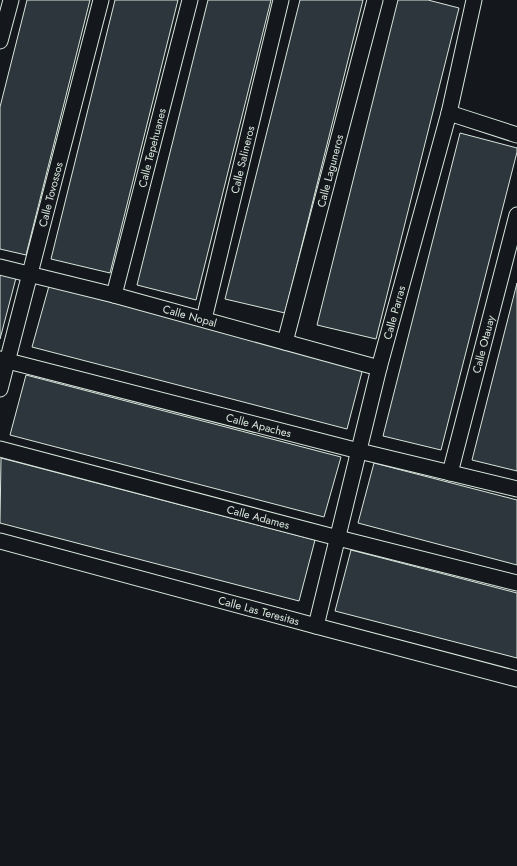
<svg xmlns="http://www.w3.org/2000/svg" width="517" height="866" viewBox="0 0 517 866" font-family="Jost,sans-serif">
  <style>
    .building { fill: #2c363c; stroke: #d8e6dc }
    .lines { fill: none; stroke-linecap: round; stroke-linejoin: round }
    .minor-casing { stroke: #d8e6dc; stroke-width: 17 }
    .minor { stroke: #14181c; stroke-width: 15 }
    .labels { text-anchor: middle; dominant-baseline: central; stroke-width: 3; stroke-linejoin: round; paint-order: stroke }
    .street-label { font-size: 11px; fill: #d8e6dc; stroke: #14181c }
  </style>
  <rect width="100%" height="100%" fill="#14181c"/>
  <!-- building -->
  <g class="building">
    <polygon points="27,0 90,0 26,255 0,249 0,107"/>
    <polygon points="115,0 178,0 110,273 51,259"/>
    <polygon points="208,0 271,0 196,300 137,285"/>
    <polygon points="300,0 363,0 285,313 225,299"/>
    <polygon points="398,0 428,0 459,8 376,339 317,325"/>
    <polygon points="460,133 517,148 517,152 441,450 383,436"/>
    <polygon points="0,274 16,278 0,339"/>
    <polygon points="517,283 517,471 472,460"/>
    <polygon points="49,286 363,368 347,429 32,347"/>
    <polygon points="26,375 341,457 324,517 10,435"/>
    <polygon points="1,458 315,540 299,601 0,523"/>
    <polygon points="374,463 517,500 517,565 358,523"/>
    <polygon points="351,550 517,593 517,658 335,611"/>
  </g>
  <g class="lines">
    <!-- minor casing -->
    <g class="minor-casing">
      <g id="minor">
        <polyline points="0,41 11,0"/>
        <polyline points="449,113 517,135"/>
        <path id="s1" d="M0,267L114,295L379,368"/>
        <path id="s2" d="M114,295L190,0"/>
        <path id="s3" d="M204,319L281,0"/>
        <path id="s4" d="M285,342L375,0"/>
        <path id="s5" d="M0,359L359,451L517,489"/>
        <path id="s6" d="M0,389L101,0"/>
        <path id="s7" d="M0,449L338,538L517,583"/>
        <path id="s8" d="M450,473L517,215"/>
        <path id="s9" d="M0,541L316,626L517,679"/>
        <path id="s10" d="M316,626L379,368L449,113L474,0"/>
      </g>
    </g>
    <!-- minor -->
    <use href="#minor" class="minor"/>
  </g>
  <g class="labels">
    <!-- street labels -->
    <g class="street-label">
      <text stroke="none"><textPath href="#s2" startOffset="152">Calle Tepehuanes</textPath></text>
      <text stroke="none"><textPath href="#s3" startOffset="164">Calle Salineros</textPath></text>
      <text stroke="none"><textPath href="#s4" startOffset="177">Calle Laguneros</textPath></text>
      <text stroke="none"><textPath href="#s6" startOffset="201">Calle Tovossos</textPath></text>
      <text stroke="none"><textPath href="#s10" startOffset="323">Calle Parras</textPath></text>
      <text stroke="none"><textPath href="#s1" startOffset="196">Calle Nopal</textPath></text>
      <text stroke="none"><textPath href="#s8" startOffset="133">Calle Otauay</textPath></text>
      <text stroke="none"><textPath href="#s5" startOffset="267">Calle Apaches</textPath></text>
      <text stroke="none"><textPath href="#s7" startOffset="267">Calle Adames</textPath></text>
      <text stroke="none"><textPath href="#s9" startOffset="268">Calle Las Teresitas</textPath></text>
    </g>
  </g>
</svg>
